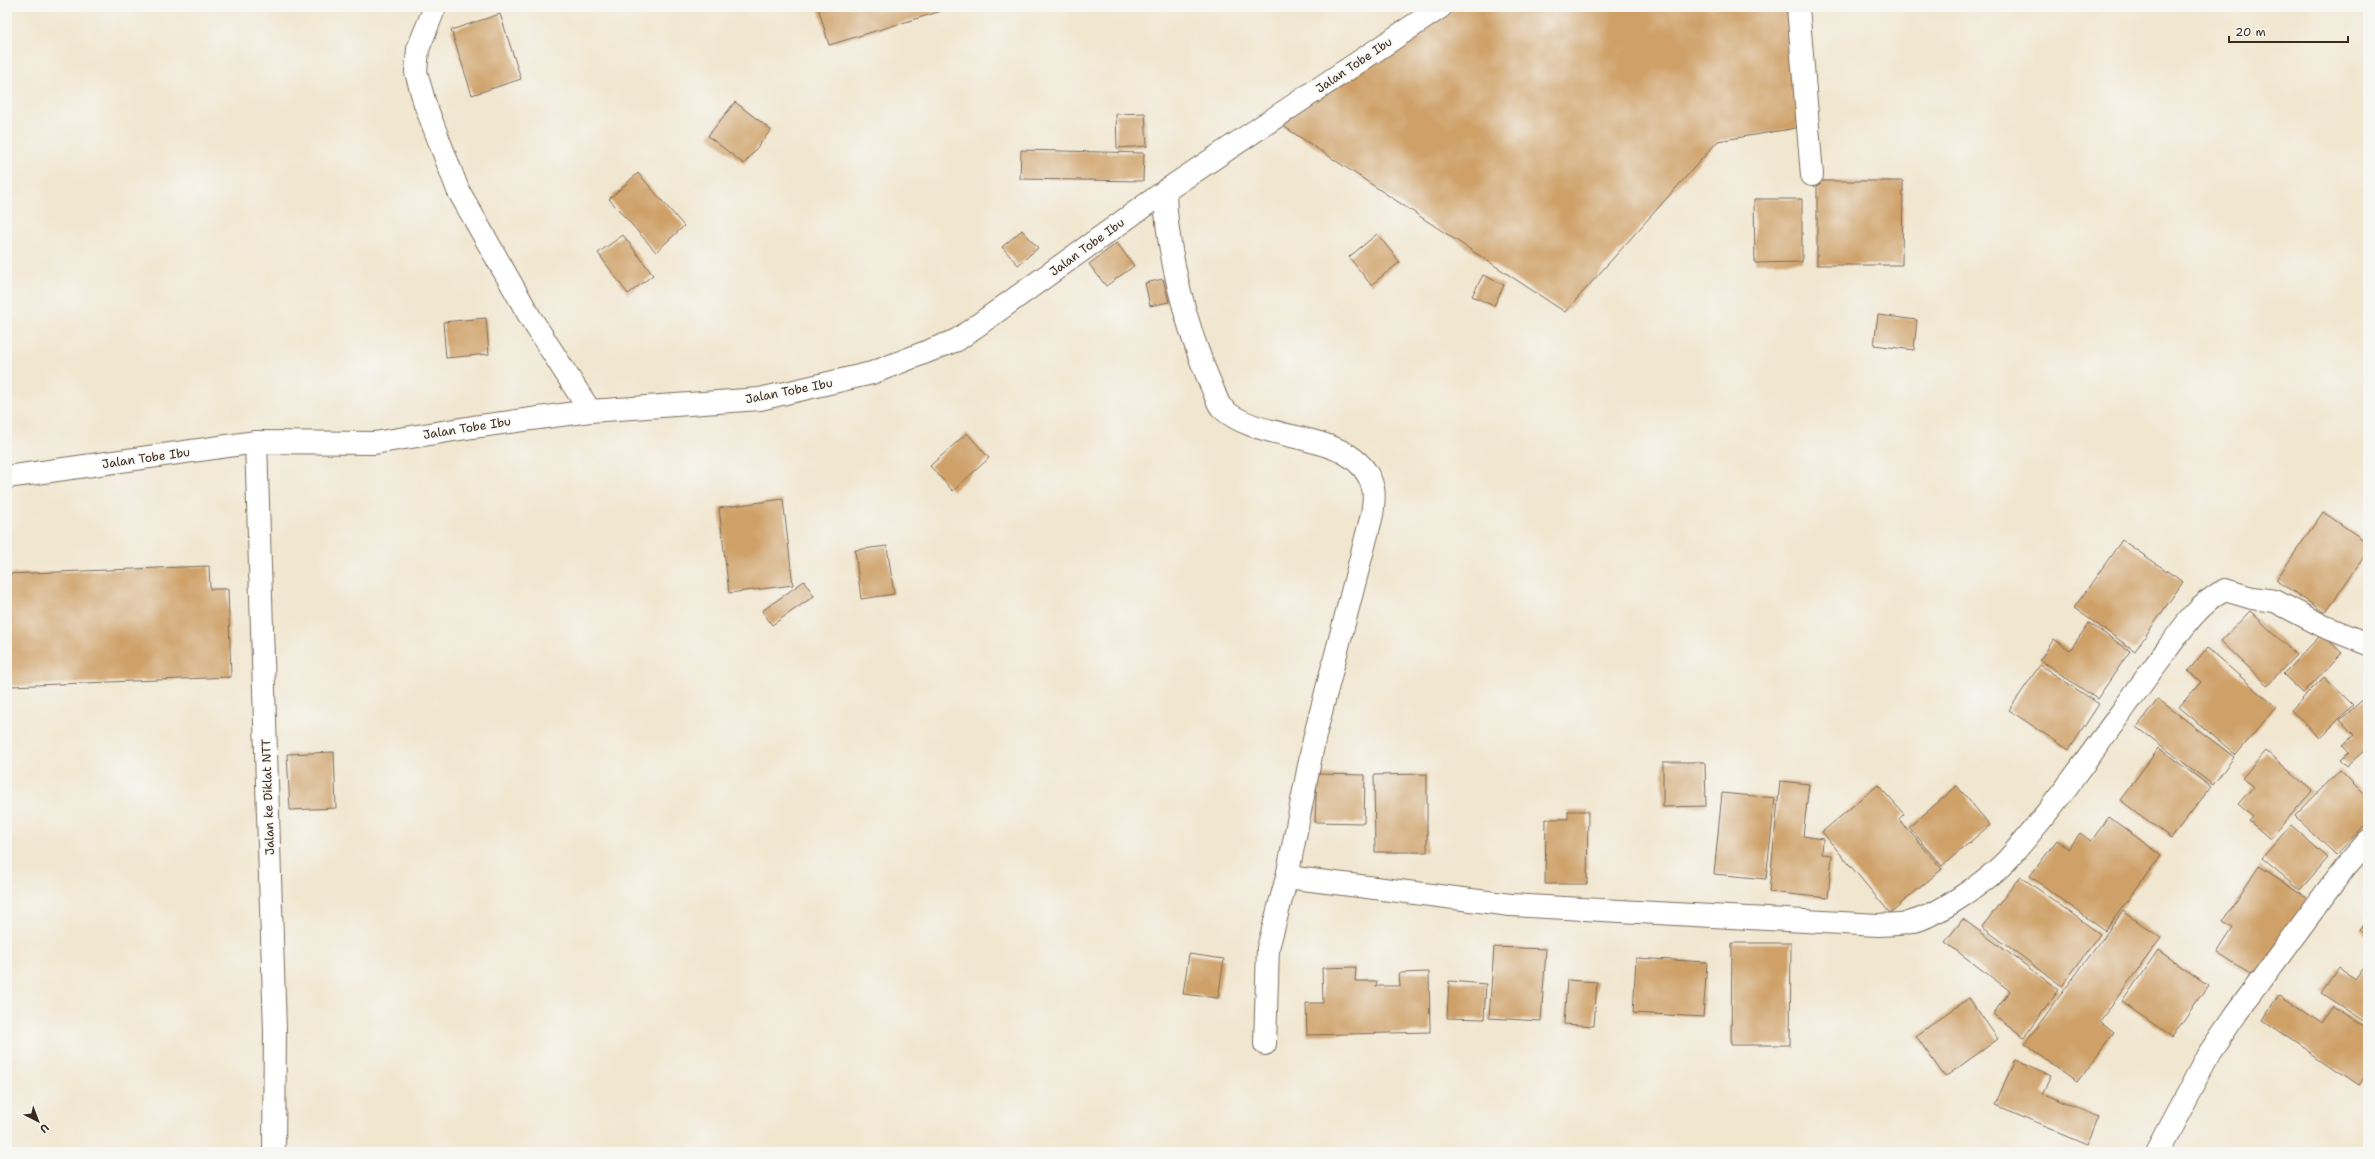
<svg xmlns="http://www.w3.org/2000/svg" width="2375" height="1159" viewBox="0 0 2375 1159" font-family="'Shantell Sans',sans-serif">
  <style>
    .building { fill: #cfa169 }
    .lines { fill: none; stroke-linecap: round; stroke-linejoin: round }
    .minor-casing { stroke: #7b6c5c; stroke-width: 24 }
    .tertiary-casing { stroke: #7b6c5c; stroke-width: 24 }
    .minor { stroke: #fff; stroke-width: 22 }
    .tertiary { stroke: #fff; stroke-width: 22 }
    .labels { text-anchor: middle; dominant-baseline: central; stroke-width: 3; stroke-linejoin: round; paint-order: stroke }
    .street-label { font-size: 12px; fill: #3b2a1e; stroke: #f6f6f2 }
  </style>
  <rect width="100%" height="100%" fill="#f6f6f2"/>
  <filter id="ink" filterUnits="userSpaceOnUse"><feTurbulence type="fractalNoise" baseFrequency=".025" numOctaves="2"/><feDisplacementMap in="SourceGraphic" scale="8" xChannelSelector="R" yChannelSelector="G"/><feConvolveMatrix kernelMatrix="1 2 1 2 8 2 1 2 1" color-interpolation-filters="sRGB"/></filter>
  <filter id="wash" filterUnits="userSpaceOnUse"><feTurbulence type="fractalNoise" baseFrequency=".012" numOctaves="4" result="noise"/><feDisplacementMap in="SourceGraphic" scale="16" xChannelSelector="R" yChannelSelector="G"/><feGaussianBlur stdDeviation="0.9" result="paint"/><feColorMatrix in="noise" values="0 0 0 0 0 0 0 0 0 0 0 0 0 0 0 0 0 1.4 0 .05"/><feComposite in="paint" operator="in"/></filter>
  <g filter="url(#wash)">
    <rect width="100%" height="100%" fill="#f1e6cf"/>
    <g id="blocks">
      <!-- building -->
      <g class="building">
        <polygon points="818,7 944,7 945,10 829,45"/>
        <polygon points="1450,7 1786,7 1808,126 1718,141 1565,312 1280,124"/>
        <polygon points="500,14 521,79 472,95 451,30"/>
        <polygon points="735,102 771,130 744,164 708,136"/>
        <polygon points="1145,113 1147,146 1117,148 1116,114"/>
        <polygon points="1021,150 1144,153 1143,181 1020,179"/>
        <polygon points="638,173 684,226 656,252 609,199"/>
        <polygon points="1817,181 1903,181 1902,265 1817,265"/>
        <polygon points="1754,199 1802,199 1802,262 1755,263"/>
        <polygon points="1022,230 1038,248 1018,265 1002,247"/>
        <polygon points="1377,234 1400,262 1371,285 1349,257"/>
        <polygon points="623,235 653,275 628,294 598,253"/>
        <polygon points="1117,243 1134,266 1106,286 1089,264"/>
        <polygon points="1483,275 1504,285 1494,306 1472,296"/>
        <polygon points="1163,279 1169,302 1150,306 1145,283"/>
        <polygon points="1878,315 1917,320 1914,350 1874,345"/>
        <polygon points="486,318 489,354 446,358 443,322"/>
        <polygon points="967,433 989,458 953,491 930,466"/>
        <polygon points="783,499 793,585 729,593 719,508"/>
        <polygon points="2323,512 2368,543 2368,551 2325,613 2276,580"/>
        <polygon points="2122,540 2183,582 2135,651 2074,608"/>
        <polygon points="887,546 894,594 861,599 855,550"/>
        <polygon points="209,566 210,589 228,589 231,677 11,686 7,574"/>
        <polygon points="804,581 814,596 772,625 762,611"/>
        <polygon points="2250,611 2296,655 2267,685 2221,641"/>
        <polygon points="2089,623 2130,651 2097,699 2040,660 2054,639 2070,650"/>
        <polygon points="2322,634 2342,653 2303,693 2283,674"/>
        <polygon points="2207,648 2276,707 2236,755 2179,707 2201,682 2188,671"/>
        <polygon points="2040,665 2099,704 2069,750 2009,710"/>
        <polygon points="2324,677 2353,705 2320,738 2291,710"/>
        <polygon points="2368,695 2368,747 2347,766 2340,759 2349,752 2343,745 2354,735 2340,720"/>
        <polygon points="2158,699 2234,757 2213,785 2137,727"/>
        <polygon points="2159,748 2211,787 2171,838 2120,800"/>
        <polygon points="2266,751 2312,791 2270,839 2249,821 2253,817 2238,804 2253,787 2242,778"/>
        <polygon points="334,752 336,808 290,810 287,754"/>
        <polygon points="1663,762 1705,762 1706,806 1663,807"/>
        <polygon points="2340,770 2368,798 2368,822 2336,855 2295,816"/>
        <polygon points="1317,774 1365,775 1364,823 1315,822"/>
        <polygon points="1427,774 1427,852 1375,852 1374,775"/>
        <polygon points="1780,781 1809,784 1803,836 1823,839 1822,854 1832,855 1828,898 1769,892"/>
        <polygon points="1878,785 1904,814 1899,819 1942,869 1890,913 1822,832"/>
        <polygon points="1957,786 1990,825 1942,866 1909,827"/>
        <polygon points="1722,793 1775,798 1766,879 1714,874"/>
        <polygon points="1568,811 1588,811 1587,884 1545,884 1546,819 1568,819"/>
        <polygon points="2109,817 2161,855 2105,931 2030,876 2057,840 2069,849 2080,833 2091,841"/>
        <polygon points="2291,825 2328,858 2300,890 2262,858"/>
        <polygon points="2259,866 2310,899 2258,979 2217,953 2233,928 2223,922"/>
        <polygon points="2020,876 2100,934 2062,986 1982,927"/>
        <polygon points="2123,911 2161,938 2100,1021 2114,1032 2077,1082 2025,1043"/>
        <polygon points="1963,919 2059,990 2024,1037 1993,1014 2010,991 1945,942"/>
        <polygon points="2368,921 2368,938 2360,929"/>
        <polygon points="1732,943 1791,943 1790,1045 1731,1045"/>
        <polygon points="1494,947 1546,949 1541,1021 1489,1018"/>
        <polygon points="2158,950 2208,985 2172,1037 2122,1002"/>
        <polygon points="1189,954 1224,959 1218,998 1183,994"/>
        <polygon points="1636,958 1707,962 1703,1017 1633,1013"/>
        <polygon points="2368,962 2368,1024 2321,993 2338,968 2356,979"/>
        <polygon points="1356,967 1355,981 1377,981 1376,986 1400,986 1399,973 1429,972 1430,1032 1307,1035 1306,1003 1323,1003 1322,968"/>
        <polygon points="1567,980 1597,982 1594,1026 1564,1024"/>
        <polygon points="1449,981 1486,984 1484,1019 1447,1018"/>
        <polygon points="2279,995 2321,1024 2333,1006 2368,1030 2368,1072 2359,1085 2263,1020"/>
        <polygon points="1969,998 1998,1039 1945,1077 1916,1036"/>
        <polygon points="2015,1059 2051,1075 2042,1093 2099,1117 2088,1144 1995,1105"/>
      </g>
    </g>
  </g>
  <g filter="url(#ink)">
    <use href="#blocks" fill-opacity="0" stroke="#7b6c5c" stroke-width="1"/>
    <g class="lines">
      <!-- minor casing -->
      <g class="minor-casing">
        <g id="minor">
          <polyline points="435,7 418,49 416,72 425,104 458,190 530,317 590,411"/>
          <polyline points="1798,7 1812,175"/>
          <path d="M1165,191C1166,251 1187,330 1211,385C1214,391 1217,402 1221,407C1259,446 1358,427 1373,488C1375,496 1373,507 1372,515L1315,735L1287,877L1268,948L1265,1044"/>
          <polyline points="256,442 275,1031 274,1152"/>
          <path d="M1287,877L1511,905L1878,925C1889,924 1901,925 1911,922C1938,916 1991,878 2009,858C2062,798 2107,731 2154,667C2174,641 2195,605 2225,590L2252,598L2275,601L2323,626L2368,644"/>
          <polyline points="2157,1152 2210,1052 2236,1014 2345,867 2368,841"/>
        </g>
      </g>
      <!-- tertiary casing -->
      <g class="tertiary-casing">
        <polyline id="tertiary" points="7,477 256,442 374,443 473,427 590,411 760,399 872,373 957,340 1165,191 1441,7"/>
      </g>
      <!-- minor -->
      <use href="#minor" class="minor"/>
      <!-- tertiary -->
      <use href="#tertiary" class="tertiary"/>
    </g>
  </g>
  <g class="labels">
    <!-- street labels -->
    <g class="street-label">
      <text transform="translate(1354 65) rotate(-34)">Jalan Tobe Ibu</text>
      <text transform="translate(1087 247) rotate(-36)">Jalan Tobe Ibu</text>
      <text transform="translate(789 391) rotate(-11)">Jalan Tobe Ibu</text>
      <text transform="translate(467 428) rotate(-9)">Jalan Tobe Ibu</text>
      <text transform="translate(146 458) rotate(-8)">Jalan Tobe Ibu</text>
      <text transform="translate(268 797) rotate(-92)">Jalan ke Diklat NTT</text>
    </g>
  </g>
  <!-- margin -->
  <rect width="2375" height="1159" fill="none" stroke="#f6f6f2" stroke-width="24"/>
  <!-- north arrow -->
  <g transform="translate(38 1121) rotate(138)" stroke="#f6f6f2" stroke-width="3" paint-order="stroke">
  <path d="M0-3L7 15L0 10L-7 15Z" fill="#3b2a1e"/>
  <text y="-6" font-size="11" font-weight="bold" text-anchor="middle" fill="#3b2a1e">U</text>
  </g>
  <!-- scale -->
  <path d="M2229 36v6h119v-6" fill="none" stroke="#3b2a1e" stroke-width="2"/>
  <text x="2235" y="36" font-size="12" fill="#3b2a1e" stroke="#f6f6f2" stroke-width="3" paint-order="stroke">20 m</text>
</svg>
